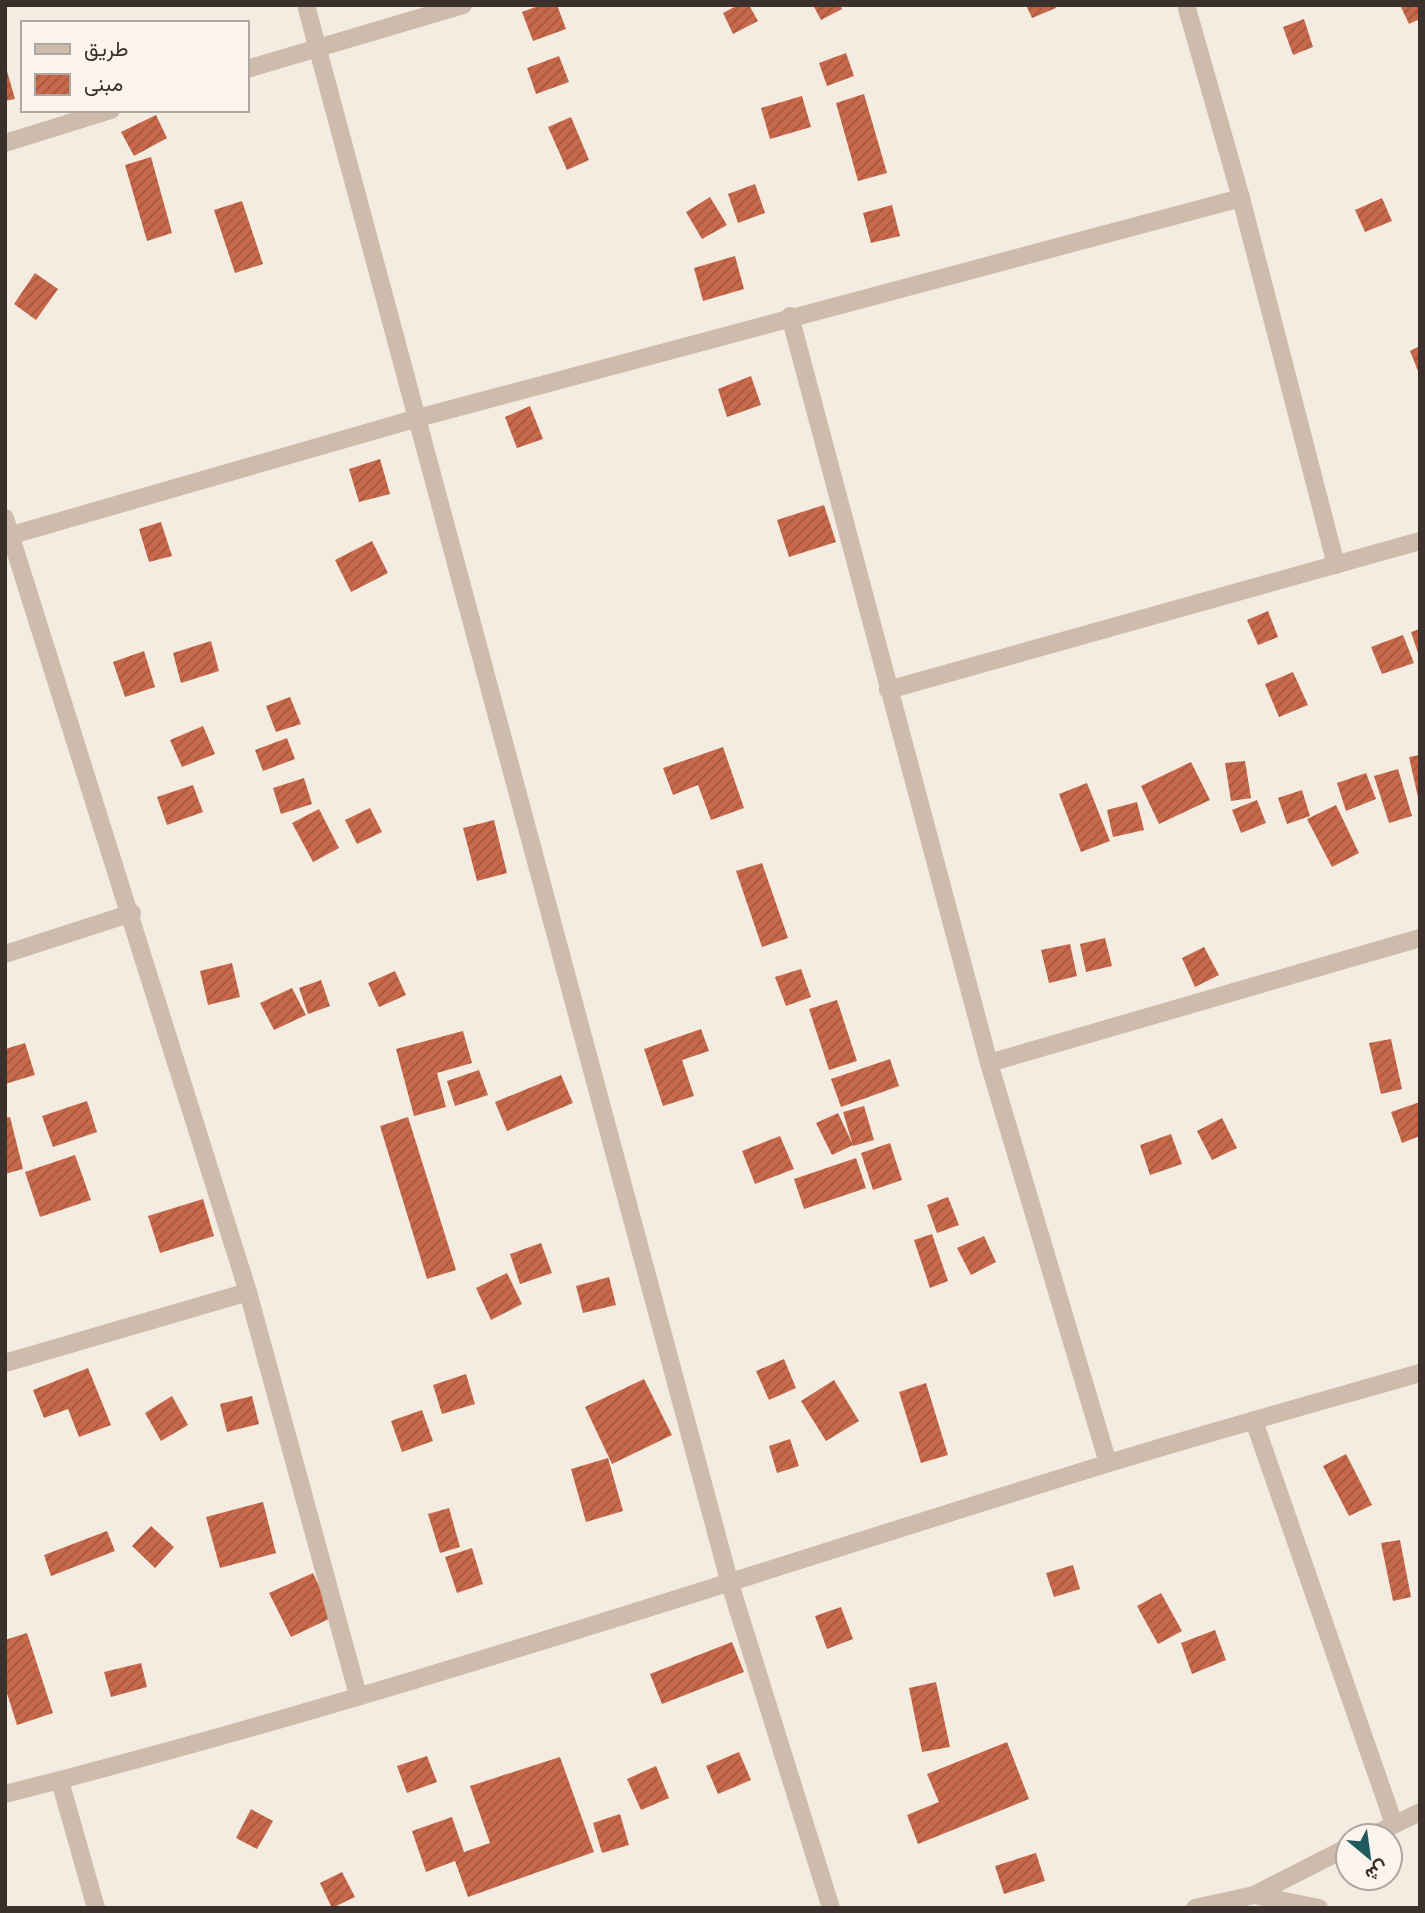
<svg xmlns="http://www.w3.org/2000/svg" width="1425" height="1913" viewBox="0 0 1425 1913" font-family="'Nunito Sans',Vazirmatn,sans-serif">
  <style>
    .building { fill: url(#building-hatch) }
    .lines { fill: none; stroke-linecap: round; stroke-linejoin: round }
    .minor { stroke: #cdbbac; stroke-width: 18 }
  </style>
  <defs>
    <pattern id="building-hatch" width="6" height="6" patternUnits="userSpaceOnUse" patternTransform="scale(1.75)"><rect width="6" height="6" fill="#c8694b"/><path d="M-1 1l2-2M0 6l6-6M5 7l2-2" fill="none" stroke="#a4573f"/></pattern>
  </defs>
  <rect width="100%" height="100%" fill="#f4ebe1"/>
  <!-- building -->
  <g class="building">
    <polygon points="541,5 557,5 566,29 533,41 522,12"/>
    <polygon points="738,5 749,5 758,21 733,34 723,13"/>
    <polygon points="813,5 840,5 842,9 821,20"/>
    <polygon points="1026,5 1055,5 1056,8 1032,18"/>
    <polygon points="1400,5 1420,5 1420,19 1409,24"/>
    <polygon points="1304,19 1313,47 1293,55 1283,27"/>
    <polygon points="846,53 854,76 827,86 819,63"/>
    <polygon points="559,56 569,82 536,94 527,68"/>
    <polygon points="7,71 15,99 5,101 5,72"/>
    <polygon points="864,94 887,173 858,181 836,103"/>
    <polygon points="802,96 811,127 770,139 761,108"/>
    <polygon points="156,115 167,138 134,156 121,132"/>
    <polygon points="571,117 589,160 567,170 548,127"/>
    <polygon points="151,157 172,233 147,241 125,165"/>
    <polygon points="755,184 765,213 738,223 728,194"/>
    <polygon points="710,197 727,225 702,239 686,212"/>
    <polygon points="1382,198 1392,221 1365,232 1355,210"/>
    <polygon points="242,201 263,264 235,273 214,210"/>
    <polygon points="892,205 900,236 871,243 863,213"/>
    <polygon points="735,256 744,289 703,301 694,268"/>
    <polygon points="35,273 58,289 36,320 14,304"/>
    <polygon points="1420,346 1420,376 1410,351"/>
    <polygon points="751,376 761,405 727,417 718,389"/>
    <polygon points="530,406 543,439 517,448 505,417"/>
    <polygon points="380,459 390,494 359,502 349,469"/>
    <polygon points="824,505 836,542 789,557 777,520"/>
    <polygon points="161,522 172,556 149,562 139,529"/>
    <polygon points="372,541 388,573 351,592 335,560"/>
    <polygon points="1268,611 1278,637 1258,645 1247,620"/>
    <polygon points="1420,629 1420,656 1419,656 1411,632"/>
    <polygon points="1403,635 1414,663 1382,674 1371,647"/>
    <polygon points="211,641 219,671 181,683 173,653"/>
    <polygon points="144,651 155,687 125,697 113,662"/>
    <polygon points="1293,672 1308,705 1279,717 1265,684"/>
    <polygon points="290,697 301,724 276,732 266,706"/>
    <polygon points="203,726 215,754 182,767 170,740"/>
    <polygon points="287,738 295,759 263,771 255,750"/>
    <polygon points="723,747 744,808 711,820 698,785 673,795 663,768"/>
    <polygon points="1420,755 1420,802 1419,802 1409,757"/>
    <polygon points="1245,761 1251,798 1231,801 1225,763"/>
    <polygon points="1191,762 1210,800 1159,824 1141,786"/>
    <polygon points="1398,769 1412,816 1389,823 1374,776"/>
    <polygon points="1366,773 1376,799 1346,811 1337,783"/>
    <polygon points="304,778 312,804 281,814 273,788"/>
    <polygon points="1087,783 1110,841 1081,852 1059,794"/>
    <polygon points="193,785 203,812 167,825 157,797"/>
    <polygon points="1302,790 1310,816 1287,824 1278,798"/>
    <polygon points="1257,800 1266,823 1241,833 1232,810"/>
    <polygon points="1137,802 1144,830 1113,837 1107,810"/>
    <polygon points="1336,805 1359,853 1332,867 1307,819"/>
    <polygon points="370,808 382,832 357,844 345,820"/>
    <polygon points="319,809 339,848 313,862 292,823"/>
    <polygon points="494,820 507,873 477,881 463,828"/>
    <polygon points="762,863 788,938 762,947 736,871"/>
    <polygon points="1105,938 1112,966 1086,972 1080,944"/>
    <polygon points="1070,944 1077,976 1049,983 1041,950"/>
    <polygon points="1204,947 1219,975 1195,987 1182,958"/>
    <polygon points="232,963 240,997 208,1005 200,971"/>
    <polygon points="801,969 811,997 786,1006 775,977"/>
    <polygon points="395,971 406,995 379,1007 368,983"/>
    <polygon points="321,980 330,1006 308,1014 299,988"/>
    <polygon points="292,988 306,1015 274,1030 260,1003"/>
    <polygon points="837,1000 857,1061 829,1070 809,1009"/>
    <polygon points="701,1029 709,1051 682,1060 694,1096 663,1106 644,1049"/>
    <polygon points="463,1031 472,1063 437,1073 446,1107 414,1116 396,1049"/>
    <polygon points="1391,1039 1402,1089 1381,1094 1369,1043"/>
    <polygon points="25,1043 35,1075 5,1084 5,1049"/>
    <polygon points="890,1059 899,1086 841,1107 831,1079"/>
    <polygon points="479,1070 488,1095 455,1106 447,1081"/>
    <polygon points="561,1075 573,1103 507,1131 495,1102"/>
    <polygon points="87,1101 97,1132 53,1147 42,1116"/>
    <polygon points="1420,1102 1420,1136 1402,1143 1391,1112"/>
    <polygon points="864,1106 874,1140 853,1146 843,1112"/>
    <polygon points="838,1113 853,1145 832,1155 816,1123"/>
    <polygon points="10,1117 23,1169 5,1174 5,1118"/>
    <polygon points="408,1117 456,1270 427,1279 380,1126"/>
    <polygon points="1222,1118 1237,1148 1212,1160 1197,1131"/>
    <polygon points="1171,1134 1182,1164 1150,1175 1140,1145"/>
    <polygon points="780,1136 794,1169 755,1184 742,1151"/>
    <polygon points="890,1143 902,1180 873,1190 861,1153"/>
    <polygon points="75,1155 91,1200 40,1217 25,1172"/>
    <polygon points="856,1158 866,1188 804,1209 794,1179"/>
    <polygon points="948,1197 959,1225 937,1233 927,1205"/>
    <polygon points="203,1199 214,1236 160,1253 148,1216"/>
    <polygon points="932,1234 948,1281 930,1288 914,1240"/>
    <polygon points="984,1236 996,1262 971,1275 957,1248"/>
    <polygon points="541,1243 552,1273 520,1284 510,1254"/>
    <polygon points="507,1273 522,1304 491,1320 476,1288"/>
    <polygon points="609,1277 616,1305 583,1313 576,1286"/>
    <polygon points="784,1359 796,1388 769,1400 756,1371"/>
    <polygon points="88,1368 111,1425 79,1437 68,1409 44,1418 33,1390"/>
    <polygon points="466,1374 475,1404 442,1414 433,1385"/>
    <polygon points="644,1379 672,1435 612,1464 585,1407"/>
    <polygon points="834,1380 859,1421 826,1441 801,1401"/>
    <polygon points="926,1383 948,1455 921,1463 899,1392"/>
    <polygon points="172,1396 188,1425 161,1441 145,1413"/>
    <polygon points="252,1396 259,1424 227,1432 220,1404"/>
    <polygon points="422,1410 433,1441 402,1452 391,1421"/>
    <polygon points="790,1439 799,1466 777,1473 769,1446"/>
    <polygon points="1346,1454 1372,1505 1349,1516 1323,1466"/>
    <polygon points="608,1458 623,1511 586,1522 571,1469"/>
    <polygon points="263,1502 276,1553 220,1568 206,1517"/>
    <polygon points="449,1508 460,1547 440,1553 428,1514"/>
    <polygon points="151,1526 174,1547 155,1568 132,1546"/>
    <polygon points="107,1531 115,1551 51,1576 44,1555"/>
    <polygon points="1400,1540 1411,1597 1393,1601 1381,1543"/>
    <polygon points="472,1548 483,1584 457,1593 445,1557"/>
    <polygon points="1073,1565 1080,1589 1054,1597 1046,1573"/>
    <polygon points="313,1573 333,1617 291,1637 269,1593"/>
    <polygon points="1161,1593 1182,1631 1158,1644 1137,1606"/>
    <polygon points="841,1607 853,1639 827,1649 815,1616"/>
    <polygon points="1215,1630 1226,1660 1192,1674 1181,1643"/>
    <polygon points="27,1633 53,1713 17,1725 5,1687 5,1640"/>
    <polygon points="732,1642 744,1672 662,1704 650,1674"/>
    <polygon points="141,1663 147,1687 111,1697 104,1672"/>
    <polygon points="936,1682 950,1747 922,1752 909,1688"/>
    <polygon points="1007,1742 1029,1799 918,1844 907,1815 939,1802 927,1774"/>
    <polygon points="739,1752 751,1780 718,1794 706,1766"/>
    <polygon points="427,1756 437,1782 407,1793 397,1766"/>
    <polygon points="560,1757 594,1852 468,1897 455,1861 426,1872 412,1831 452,1817 464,1852 490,1843 470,1786"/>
    <polygon points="656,1766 669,1798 641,1810 627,1779"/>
    <polygon points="251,1809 273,1821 257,1849 236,1838"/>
    <polygon points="620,1814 629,1845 602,1853 593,1823"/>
    <polygon points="1036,1853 1045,1881 1004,1894 995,1866"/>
    <polygon points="342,1872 355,1897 332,1908 320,1883"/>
  </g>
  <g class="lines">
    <!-- minor -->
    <g class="minor">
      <polyline points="306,5 730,1584 831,1908"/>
      <polyline points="1186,5 1241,198 1336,565"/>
      <polyline points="247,69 463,5"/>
      <polyline points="5,143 111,110"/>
      <polyline points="790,316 989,1063 1108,1463"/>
      <polyline points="5,518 248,1292 358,1695"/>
      <polyline points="5,537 418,418 1241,198"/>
      <polyline points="888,690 1420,541"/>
      <polyline points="5,954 132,913"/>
      <polyline points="989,1063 1420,938"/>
      <polyline points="5,1363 248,1292"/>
      <polyline points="1254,1421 1394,1824"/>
      <polyline points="60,1781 96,1908"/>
      <path d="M5,1794C377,1700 740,1577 1106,1464C1210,1432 1315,1403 1420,1373"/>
      <polyline points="1371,1836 1420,1812"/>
      <polyline points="1254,1895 1319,1908"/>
      <polyline points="1195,1908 1254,1895 1348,1847"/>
    </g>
  </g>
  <!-- border -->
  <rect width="1425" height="1913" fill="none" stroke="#3b302b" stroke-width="14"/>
  <!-- legend -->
  <rect x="21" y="21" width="228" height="91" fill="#fbf5ee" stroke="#aea6a0" stroke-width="2"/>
  <rect x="35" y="44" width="35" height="10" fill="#cdbbac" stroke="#aea6a0" stroke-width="2"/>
  <text x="84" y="56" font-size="21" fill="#3b302b">طريق</text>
  <rect x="35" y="74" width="35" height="21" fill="url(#building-hatch)" stroke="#aea6a0" stroke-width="2"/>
  <text x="84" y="91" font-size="21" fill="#3b302b">مبنى</text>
  <!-- north arrow -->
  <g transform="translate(1369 1857) rotate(151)"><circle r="33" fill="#fbf5ee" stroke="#aea6a0" stroke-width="2"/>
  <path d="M0-5L12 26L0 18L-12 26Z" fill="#1f5a5e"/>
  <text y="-10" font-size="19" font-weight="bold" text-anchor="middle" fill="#3b302b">ش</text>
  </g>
</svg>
